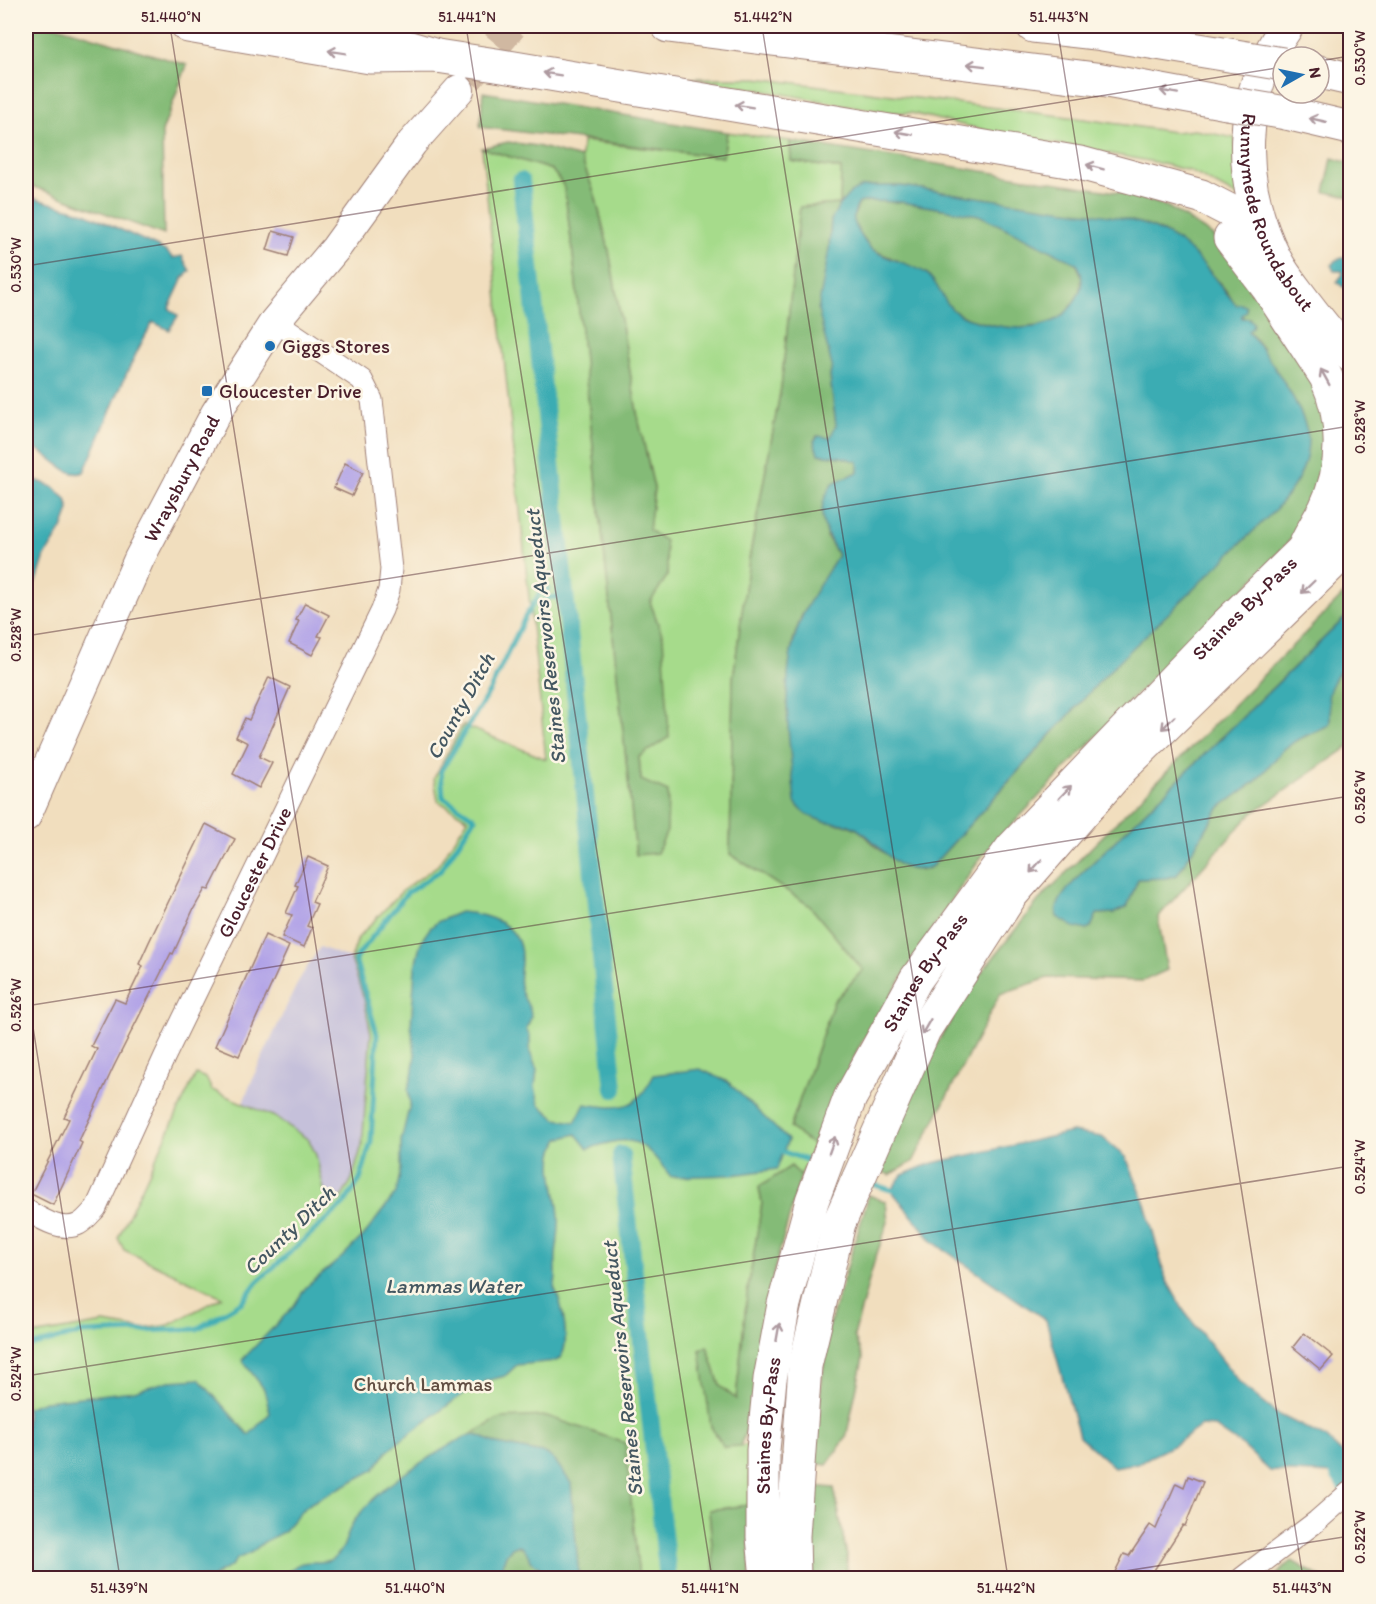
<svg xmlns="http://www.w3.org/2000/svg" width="1376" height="1604" viewBox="0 0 1376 1604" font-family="Itim,sans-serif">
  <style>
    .industrial { fill: #c5c0da }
    .green { fill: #a6db8b; stroke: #787d5b; stroke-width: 1.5 }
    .forest { fill: #84bb77; stroke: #676d51; stroke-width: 1.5; fill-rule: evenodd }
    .water { fill: #3aacb3; stroke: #42666f; stroke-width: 1.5; fill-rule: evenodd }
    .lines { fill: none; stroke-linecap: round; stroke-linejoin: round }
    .stream { stroke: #3aacb3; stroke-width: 5 }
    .canal { stroke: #3aacb3; stroke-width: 18 }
    .river { stroke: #3aacb3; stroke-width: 32 }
    .building { fill: #aa9be7 }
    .secondary-tunnel { stroke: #d0b8a1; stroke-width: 30; stroke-dasharray: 30 15; stroke-linecap: butt }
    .street-casing { stroke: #9e7e74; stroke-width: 23 }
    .secondary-casing { stroke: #9e7e74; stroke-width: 32 }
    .primary-casing { stroke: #9e7e74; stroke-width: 35 }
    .highway-casing { stroke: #9e7e74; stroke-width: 35 }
    .street { stroke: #fff; stroke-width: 21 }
    .secondary { stroke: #fff; stroke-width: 30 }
    .primary { stroke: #fff; stroke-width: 33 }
    .highway { stroke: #fff; stroke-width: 33 }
    .highway-bridge-casing { stroke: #9e7e74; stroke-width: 35; stroke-linecap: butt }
    .highway-bridge { stroke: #fff; stroke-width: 33 }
    .oneway { stroke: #ae9aa0 }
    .ticks { fill: none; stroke: #4a1f2b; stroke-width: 1.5; stroke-opacity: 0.45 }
    .poi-dot { fill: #1f6fb2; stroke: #fcf5e5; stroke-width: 2 }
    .labels { text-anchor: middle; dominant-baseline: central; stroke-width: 5; stroke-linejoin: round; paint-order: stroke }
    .street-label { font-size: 20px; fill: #4a1f2b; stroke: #fcf5e5 }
    .poi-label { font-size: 20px; fill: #4a1f2b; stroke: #fcf5e5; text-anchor: start }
    .park-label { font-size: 20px; fill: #614e43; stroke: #fcf5e5 }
    .water-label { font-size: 21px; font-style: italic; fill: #445761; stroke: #fcf5e5 }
    .neatline { fill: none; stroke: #4a1f2b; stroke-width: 2 }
    .ticks-label { font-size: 15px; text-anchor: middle; fill: #4a1f2b }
  </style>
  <rect width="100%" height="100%" fill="#fcf5e5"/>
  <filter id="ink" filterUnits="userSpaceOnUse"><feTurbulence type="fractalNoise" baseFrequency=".0167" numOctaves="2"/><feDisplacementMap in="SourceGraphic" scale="12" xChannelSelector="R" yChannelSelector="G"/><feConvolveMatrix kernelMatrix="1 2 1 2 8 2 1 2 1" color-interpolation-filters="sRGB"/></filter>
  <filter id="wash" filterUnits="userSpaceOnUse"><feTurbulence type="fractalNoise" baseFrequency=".008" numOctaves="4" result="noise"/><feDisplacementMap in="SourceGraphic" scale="24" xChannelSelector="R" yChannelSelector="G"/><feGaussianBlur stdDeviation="1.35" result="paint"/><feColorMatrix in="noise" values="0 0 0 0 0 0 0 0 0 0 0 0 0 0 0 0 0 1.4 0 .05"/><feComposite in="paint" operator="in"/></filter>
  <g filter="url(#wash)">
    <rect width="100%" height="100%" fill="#f1debe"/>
    <!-- industrial -->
    <polygon class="industrial" points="320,947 351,959 364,999 371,1033 362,1145 352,1179 340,1201 325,1194 316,1155 243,1103 254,1075 299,980"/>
    <!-- green -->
    <g class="green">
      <polygon points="690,78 757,78 1077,118 1174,132 1195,130 1235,138 1240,198 1190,171 1154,162 992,132 911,113 886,112"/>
      <polygon points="727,132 790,141 791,161 841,169 840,204 800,207 781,388 749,560 733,679 730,854 809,905 863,970 834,1001 790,1128 813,1145 801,1176 791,1166 759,1188 762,1203 747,1295 736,1399 720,1386 707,1346 700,1350 740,1446 752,1444 749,1505 709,1510 715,1578 639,1578 629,1488 636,1578 26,1578 26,1336 104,1323 141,1329 169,1325 222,1297 124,1250 118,1238 196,1074 206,1078 212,1090 275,1117 309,1140 316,1155 325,1194 340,1200 352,1179 362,1145 371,1033 364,999 351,959 358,938 403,890 438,865 468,819 438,801 434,778 463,725 546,759 482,148 552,170 564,186 573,255 636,855 641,780 639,757 663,637 650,602 649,530 654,488 638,418 609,251 595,195 581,158 582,141 723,157"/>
    </g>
    <!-- forest -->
    <g class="forest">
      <polygon points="26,26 57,26 187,65 162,132 164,235 26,184"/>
      <polygon points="483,92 727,132 723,157 480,127"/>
      <path d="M790,141L1110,191L1130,194L1168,207L1212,235L1258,292L1321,389L1330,438L1324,484L1307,520L1270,563L1137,694L982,856L934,926L859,1047L813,1145L790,1128L834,1001L863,970L809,905L730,854L733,679L749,560L781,388L800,207L840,204L841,169L791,161ZM873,186H902C953,194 1004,201 1056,209C1090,214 1127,216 1159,230C1186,242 1231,291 1243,318H1249L1248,330L1263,349L1110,670L931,867L921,871C909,865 895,859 883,852C866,840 862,824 836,824L789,667L793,641L801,617L838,555L827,537L831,485L858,472L859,462L842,457L818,454L814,441L817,436L830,438L836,426L830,376L832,366L829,249L831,220L862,187Z"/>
      <polygon points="508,142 537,146 581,158 595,195 609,251 638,418 654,488 649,530 665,541 668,575 650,602 663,637 669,737 639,757 641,780 668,792 667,831 657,853 636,855 573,255 564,186 552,170 482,148"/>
      <polygon points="1332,158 1350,163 1350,197 1325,192"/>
      <polygon points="868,201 901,202 979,215 1076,263 1082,277 1079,294 1065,315 1054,321 1038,326 1009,329 969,319 957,313 947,305 928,274 871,249 854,224 853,218 859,203"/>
      <path d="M1350,588V613L1080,875L1060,900L1091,927L1097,914L1114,913L1127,907L1138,879L1166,878L1177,875L1220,807L1256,781L1284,749L1297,740L1329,725C1333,712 1327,708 1328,696C1328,681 1343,665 1350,653V746L1251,814L1158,917L1167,970L1143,981L1048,978L1000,994L913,1162L890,1175L878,1170L924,1064L982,972L1038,901Z"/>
      <polygon points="791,1166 801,1176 776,1264 765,1314 752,1415 740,1446 724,1447 711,1427 700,1350 707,1346 720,1386 736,1399 747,1295 762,1203 759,1187"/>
      <polygon points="869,1195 886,1202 888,1222 874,1262 854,1336 863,1358 846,1438 827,1465 812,1463 828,1330"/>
      <polygon points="547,1416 625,1443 639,1578 579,1578 572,1512 547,1454 497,1444 479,1436 470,1435 500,1418"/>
      <polygon points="812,1486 834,1488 847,1556 847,1578 812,1578"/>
      <polygon points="749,1505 750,1578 715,1578 709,1510"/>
      <path d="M515,1546C526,1547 528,1550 530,1561L539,1566L541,1578H506C500,1566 503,1554 515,1546Z"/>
      <polygon points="1292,1561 1322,1578 1273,1578"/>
    </g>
    <!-- water -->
    <g class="water">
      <path d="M873,186H901C950,193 998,200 1046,207C1090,214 1140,215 1178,241C1201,257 1218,283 1236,305L1241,304L1246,306V311L1242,315V318H1249L1253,323L1252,328L1248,331C1266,354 1307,410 1308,439C1308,445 1307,455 1305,462C1300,481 1286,497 1273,512L1110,670L931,867C922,871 914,871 904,867C883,857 871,833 849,825C844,823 839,824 835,823C818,821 804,816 795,802C790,742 777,677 801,619C810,597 826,576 838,555C827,535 815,515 827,493C828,491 831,486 832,484C839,479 850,476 858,472V462L842,457L818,454L814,441L818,436L830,438L836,425L830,376L832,366L818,310L829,249L831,220L840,204L850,193L862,187ZM868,201L901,202L979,215L1076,263C1084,273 1083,286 1077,297C1059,333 1017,331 984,323C973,320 963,318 954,311C942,301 938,282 927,274C912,263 889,261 873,250C867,247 863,238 859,232C852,221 852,214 859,203Z"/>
      <path d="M26,196L85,213L158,247L167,252L173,258L182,256L190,271L183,278L169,308L178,316L169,330L153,322C125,370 107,422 84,472C65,481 45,446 26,446Z"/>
      <polygon points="1350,257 1350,286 1343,287 1337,282 1343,274 1342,271 1334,271 1331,265 1338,259"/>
      <polygon points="26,476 53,487 66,499 69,510 62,529 45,556 38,578 26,597"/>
      <path d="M1350,613C1351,625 1353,639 1350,651C1348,664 1332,678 1329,693C1326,703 1333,712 1329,725L1297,740L1284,749L1256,781L1220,807L1177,875L1166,878L1138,879L1127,907L1114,913L1097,914L1091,927L1087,930L1074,927L1057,917C1053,902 1071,886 1080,875Z"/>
      <path d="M460,912C487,914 521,923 521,957C522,966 518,976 520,985C522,1004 539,1009 526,1028L530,1037V1052L537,1070L535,1087L539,1104L556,1119L575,1122L585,1104C623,1110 635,1110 654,1075L700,1069L728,1082L788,1140L777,1169L732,1175L671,1177C641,1139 636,1133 588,1149L576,1134L559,1139C544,1163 558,1191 559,1217C560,1230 557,1242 556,1255C555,1267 558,1276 554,1287C562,1303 574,1351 556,1361L517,1365L505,1376L486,1381L472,1391L466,1392L401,1440L387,1452L374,1470L311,1503L300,1512L283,1532L264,1542L252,1552L237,1559L231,1566L215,1575L213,1578H26V1408L45,1401L134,1391L169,1381L199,1379L249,1435L270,1413L264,1389L242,1360L293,1307L306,1287L341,1258L365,1234L396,1193L401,1169V1141L410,1104L408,1089L412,1076L415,1054L411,1025L415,967L419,949L423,938L430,928L439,921Z"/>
      <polygon points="1072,1132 1102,1137 1126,1157 1144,1200 1166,1279 1184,1311 1240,1383 1276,1413 1326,1438 1349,1460 1345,1470 1334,1474 1270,1471 1244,1447 1215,1427 1201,1426 1174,1445 1138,1463 1114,1467 1079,1436 1046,1320 933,1242 891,1190 902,1175 929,1164"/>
      <path d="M470,1435L479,1436L497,1444L547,1454L556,1462L571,1483L579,1578H541L539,1567L530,1561C522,1529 495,1555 506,1578H283C304,1550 318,1570 335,1557C346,1550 346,1532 354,1521C382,1483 423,1461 462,1438Z"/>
    </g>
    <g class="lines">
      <!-- stream -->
      <g class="stream">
        <polyline points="545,590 546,598 565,596"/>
        <polyline points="784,1152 809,1161"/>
        <polyline points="872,1184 891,1190"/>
        <polyline points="26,1347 82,1333 197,1329 242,1302 257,1282 343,1205 360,1180 371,1142 377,1034 355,959 407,893 440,871 475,818 443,797 441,771 490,690 525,617 542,590 548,589"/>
      </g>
      <!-- canal -->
      <g class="canal">
        <polyline points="521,181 570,641 614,1089"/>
        <polyline points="621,1155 668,1578"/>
      </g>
      <!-- river -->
      <polyline class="river" points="1345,1470 1350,1478"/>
    </g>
    <g id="blocks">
      <!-- building -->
      <g class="building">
        <polygon points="273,231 294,237 288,256 267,250"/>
        <polygon points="345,463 363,472 352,496 334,488"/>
        <polygon points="305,603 329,615 318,636 322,637 312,655 289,643 299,621 296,620"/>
        <polygon points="269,677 290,687 259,757 272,763 259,788 233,774 248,743 236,737 245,718 249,720"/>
        <polygon points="206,824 235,839 209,890 205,889 193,910 173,954 171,953 114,1066 79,1141 82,1143 53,1205 31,1194 69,1119 64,1117 97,1049 91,1046 115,999 125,1003 143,966 139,964 149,942"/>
        <polygon points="308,857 328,866 312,902 317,904 307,926 312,928 304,947 282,937 292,915 286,913 298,886 295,885"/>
        <polygon points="265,935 289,946 239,1056 215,1046"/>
        <polygon points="1304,1333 1333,1356 1321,1370 1293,1347"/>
        <polygon points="1188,1476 1203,1482 1185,1526 1183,1525 1149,1578 1112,1578 1124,1554 1129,1556 1150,1525 1156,1529 1176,1483 1184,1487"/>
      </g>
    </g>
  </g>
  <g filter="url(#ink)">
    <use href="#blocks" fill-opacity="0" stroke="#9e7e74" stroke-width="1.5"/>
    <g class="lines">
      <!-- secondary-tunnel -->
      <polyline class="secondary-tunnel" points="468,79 512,26"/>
      <!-- street casing -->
      <g class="street-casing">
        <g id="street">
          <path id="s1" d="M26,1210C40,1218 62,1233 79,1224C85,1221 91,1213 96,1208L165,1056L382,610L389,590L391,569L372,400L362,380L275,321"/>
          <polyline points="1242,1578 1317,1521 1350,1492"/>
        </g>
      </g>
      <!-- secondary casing -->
      <g class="secondary-casing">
        <g id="secondary">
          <path id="s2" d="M26,816L139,559L216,413L275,321L336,248L412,143L459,90"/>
        </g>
      </g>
      <!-- primary casing -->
      <g class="primary-casing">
        <g id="primary">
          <polyline points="188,26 370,57 437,56 496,65 1080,163 1201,196 1232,212 1274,258"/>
          <path d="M1230,238L1268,288L1326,377C1345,418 1345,468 1325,509C1318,521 1311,533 1305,546"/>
        </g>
      </g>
      <!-- highway casing -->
      <g class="highway-casing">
        <g id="highway">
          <polyline points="324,26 373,37 437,56"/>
          <polyline points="668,26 1096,79 1227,103"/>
          <polyline points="1033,26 1096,33 1235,56"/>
          <path id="s3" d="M1287,26C1236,97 1237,182 1275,259C1283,275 1295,289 1306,304C1320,322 1333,340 1350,355"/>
          <polyline points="1319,72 1350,79"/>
          <polyline points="1286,113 1350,128"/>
          <path id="s4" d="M767,1578L763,1537V1450L770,1379L784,1304L812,1201L850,1098L916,979L1012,848L1226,625L1303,550L1327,531L1346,507L1350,498"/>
          <polyline points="794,1578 793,1536 805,1366 839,1223 924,1030 1011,895 1122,768 1350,546"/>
        </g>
      </g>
      <!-- street -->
      <use href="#street" class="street"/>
      <!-- secondary -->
      <use href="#secondary" class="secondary"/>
      <!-- primary -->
      <use href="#primary" class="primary"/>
      <!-- highway -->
      <use href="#highway" class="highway"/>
      <!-- highway-bridge casing -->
      <g class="highway-bridge-casing">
        <g id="highway-bridge">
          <polyline points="1235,56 1283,64"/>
          <polyline points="1227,103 1286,113"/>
        </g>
      </g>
      <!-- highway-bridge -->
      <use href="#highway-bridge" class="highway-bridge"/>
    </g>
    <!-- one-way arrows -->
    <defs><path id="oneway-shaft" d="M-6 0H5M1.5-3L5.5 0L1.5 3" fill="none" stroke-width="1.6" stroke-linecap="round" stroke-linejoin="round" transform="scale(1.5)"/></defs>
    <g class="oneway">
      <use href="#oneway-shaft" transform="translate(337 52) rotate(-171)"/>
      <use href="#oneway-shaft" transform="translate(976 65) rotate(-173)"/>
      <use href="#oneway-shaft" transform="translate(552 74) rotate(-171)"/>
      <use href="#oneway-shaft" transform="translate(1169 92) rotate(-170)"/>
      <use href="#oneway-shaft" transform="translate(744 106) rotate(-171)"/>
      <use href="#oneway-shaft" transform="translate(1318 120) rotate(-167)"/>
      <use href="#oneway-shaft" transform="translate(904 133) rotate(-170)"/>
      <use href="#oneway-shaft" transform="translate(1095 167) rotate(-165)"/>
      <use href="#oneway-shaft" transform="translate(1325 377) rotate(-119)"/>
      <use href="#oneway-shaft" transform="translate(1308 587) rotate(136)"/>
      <use href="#oneway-shaft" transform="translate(1168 723) rotate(135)"/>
      <use href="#oneway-shaft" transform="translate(1065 792) rotate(-46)"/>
      <use href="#oneway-shaft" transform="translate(1036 866) rotate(131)"/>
      <use href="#oneway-shaft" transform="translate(926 1027) rotate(120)"/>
      <use href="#oneway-shaft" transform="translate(832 1145) rotate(-70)"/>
      <use href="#oneway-shaft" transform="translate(778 1332) rotate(-80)"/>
    </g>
  </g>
  <!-- ticks -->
  <path class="ticks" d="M170,26L416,1578M466,26L712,1578M762,26L1008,1578M1057,26L1303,1578M1319,61L1350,56M26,266L1283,67M26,636L1350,426M26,983L120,1578M26,1006L1350,796M26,1376L1350,1166M1080,1578L1350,1536"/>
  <!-- markers -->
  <g class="poi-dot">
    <circle cx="270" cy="346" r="6"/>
    <rect x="201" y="385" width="12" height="12" rx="3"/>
  </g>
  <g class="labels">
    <!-- street labels -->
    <g class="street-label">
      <text stroke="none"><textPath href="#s3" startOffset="201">Runnymede Roundabout</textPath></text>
      <text stroke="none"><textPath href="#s2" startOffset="372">Wraysbury Road</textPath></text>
      <text stroke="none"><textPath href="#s4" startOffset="1125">Staines By-Pass</textPath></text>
      <text stroke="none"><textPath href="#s1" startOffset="452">Gloucester Drive</textPath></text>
      <text stroke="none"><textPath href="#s4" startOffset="639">Staines By-Pass</textPath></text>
      <text stroke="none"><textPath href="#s4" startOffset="153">Staines By-Pass</textPath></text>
    </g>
    <!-- poi labels -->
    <g class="poi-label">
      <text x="282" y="346">Giggs Stores</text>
      <text x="219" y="391">Gloucester Drive</text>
    </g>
    <!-- park labels -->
    <g class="park-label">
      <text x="423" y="1384">Church Lammas</text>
    </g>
    <!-- water labels -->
    <g class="water-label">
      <text transform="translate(545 637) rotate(-96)">Staines Reservoirs Aqueduct</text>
      <text transform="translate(460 706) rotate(-61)">County Ditch</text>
      <text transform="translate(289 1230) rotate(-44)">County Ditch</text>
      <text x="453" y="1285">Lammas Water</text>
      <text transform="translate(622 1369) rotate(-96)">Staines Reservoirs Aqueduct</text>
    </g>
  </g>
  <!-- margin -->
  <rect width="1376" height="1604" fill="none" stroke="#fcf5e5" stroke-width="66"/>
  <!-- north arrow -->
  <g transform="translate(1301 75) rotate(81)"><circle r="28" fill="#fcf5e5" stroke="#b59f9b" stroke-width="1.5"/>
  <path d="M0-4.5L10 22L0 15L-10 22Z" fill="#1f6fb2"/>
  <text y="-9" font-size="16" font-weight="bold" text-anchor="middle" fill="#4a1f2b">N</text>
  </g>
  <rect x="33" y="33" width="1310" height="1538" class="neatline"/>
  <g class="ticks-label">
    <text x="171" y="22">51.440°N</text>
    <text x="467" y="22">51.441°N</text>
    <text x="763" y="22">51.442°N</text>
    <text x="1059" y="22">51.443°N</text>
    <text transform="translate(1360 58) rotate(-90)" y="5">0.530°W</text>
    <text transform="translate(16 265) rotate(-90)" y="5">0.530°W</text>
    <text transform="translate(1360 427) rotate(-90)" y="5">0.528°W</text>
    <text transform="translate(16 635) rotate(-90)" y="5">0.528°W</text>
    <text transform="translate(1360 797) rotate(-90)" y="5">0.526°W</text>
    <text transform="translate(16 1005) rotate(-90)" y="5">0.526°W</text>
    <text transform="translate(1360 1167) rotate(-90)" y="5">0.524°W</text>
    <text transform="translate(16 1374) rotate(-90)" y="5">0.524°W</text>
    <text transform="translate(1360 1537) rotate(-90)" y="5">0.522°W</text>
    <text x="119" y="1593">51.439°N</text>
    <text x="415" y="1593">51.440°N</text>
    <text x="710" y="1593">51.441°N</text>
    <text x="1006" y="1593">51.442°N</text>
    <text x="1302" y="1593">51.443°N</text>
  </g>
</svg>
